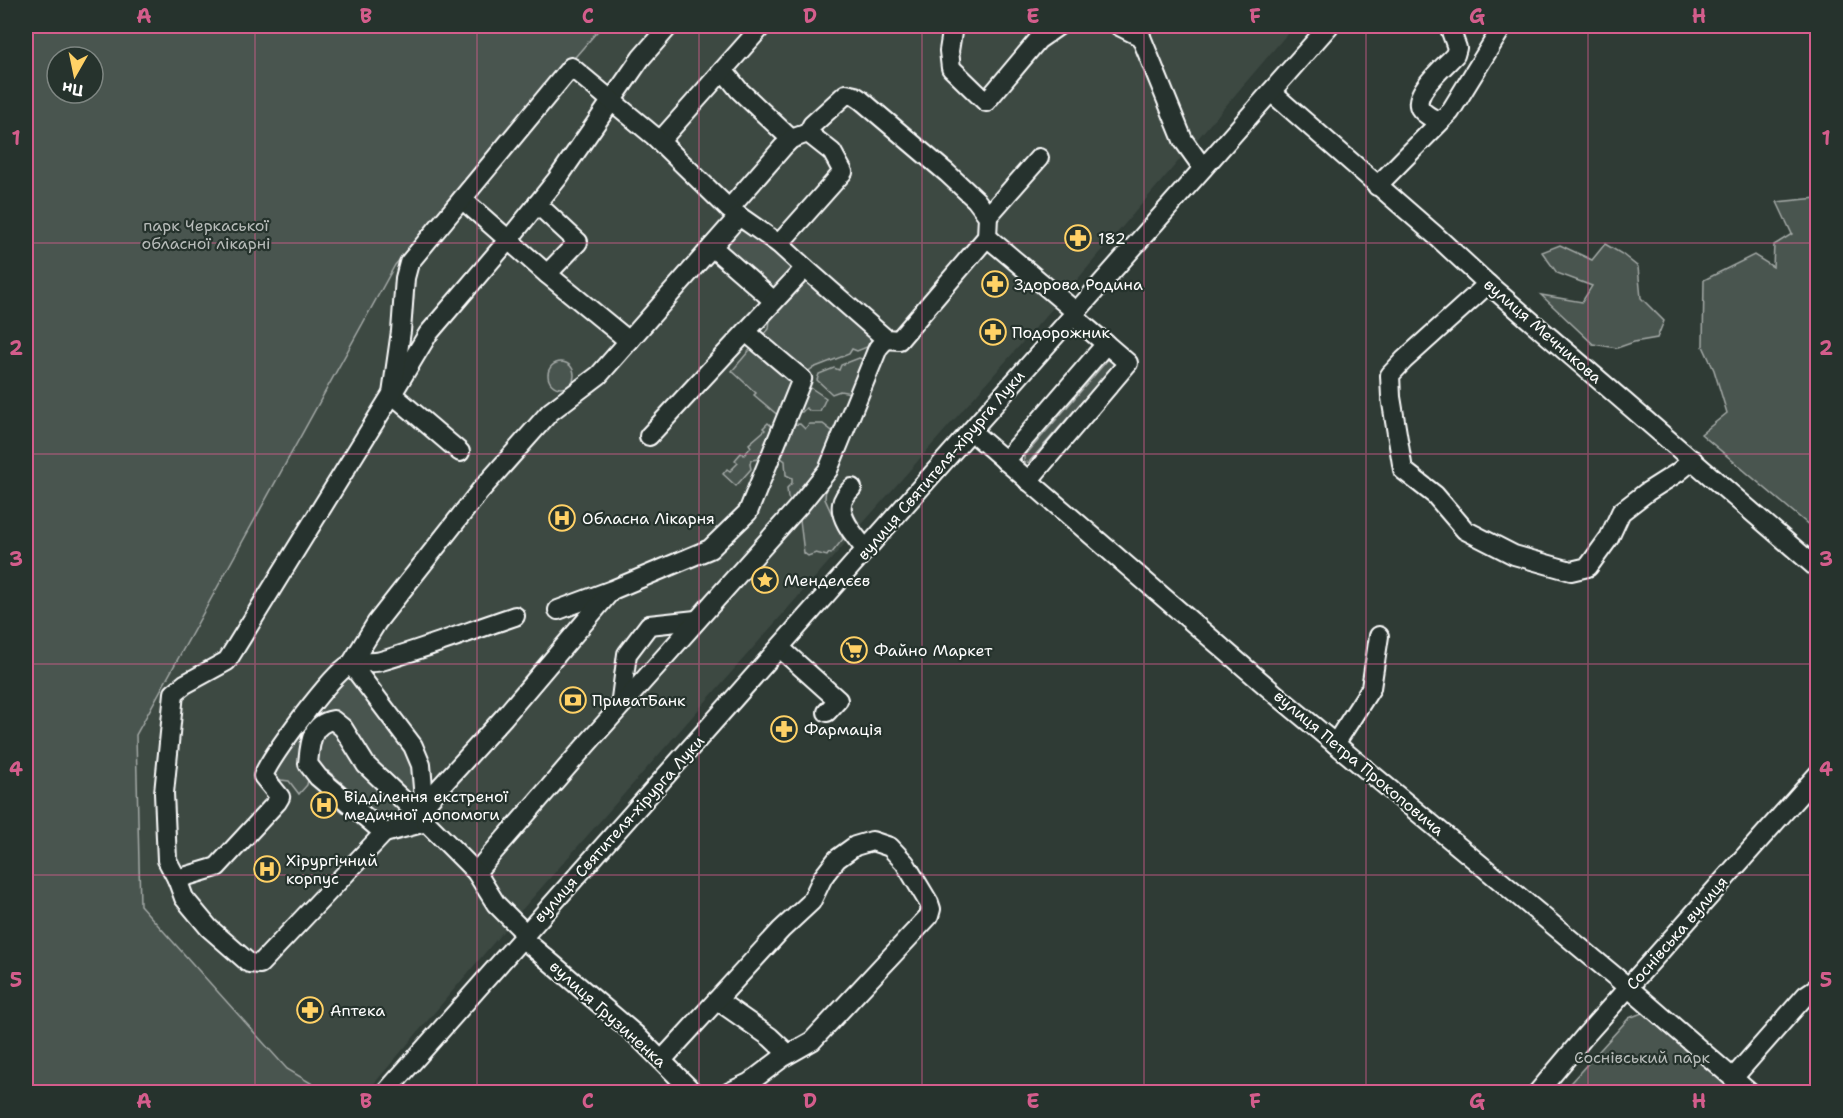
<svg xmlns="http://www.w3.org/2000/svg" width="1843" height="1118" viewBox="0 0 1843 1118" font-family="'Shantell Sans',sans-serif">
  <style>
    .built { fill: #3c4842 }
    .green { fill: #4a544f; stroke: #a4aaa7; stroke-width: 1.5; fill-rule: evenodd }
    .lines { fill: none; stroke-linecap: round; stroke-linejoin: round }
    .minor-casing { stroke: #fff; stroke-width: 22 }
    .minor { stroke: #26332d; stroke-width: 18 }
    .grid { fill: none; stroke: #d45d8c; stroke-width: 1.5; stroke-opacity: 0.55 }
    .labels { text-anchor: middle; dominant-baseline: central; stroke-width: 4.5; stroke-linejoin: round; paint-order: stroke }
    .park-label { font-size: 16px; fill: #b7bbb9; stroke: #26332d }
    .poi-label { font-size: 16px; fill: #fff; stroke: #26332d; text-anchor: start }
    .street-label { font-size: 16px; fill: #fff; stroke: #26332d }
    .neatline { fill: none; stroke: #d45d8c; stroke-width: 2 }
    .grid-label { font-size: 20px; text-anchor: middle; font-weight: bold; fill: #d45d8c }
  </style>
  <rect width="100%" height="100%" fill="#2f3b35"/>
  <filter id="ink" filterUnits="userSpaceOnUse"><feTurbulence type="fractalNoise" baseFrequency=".0167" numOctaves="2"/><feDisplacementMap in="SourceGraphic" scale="12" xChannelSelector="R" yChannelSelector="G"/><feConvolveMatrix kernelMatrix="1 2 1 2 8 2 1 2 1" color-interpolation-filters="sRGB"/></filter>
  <g filter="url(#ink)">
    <!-- built -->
    <polygon class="built" points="602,26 1294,26 1059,301 512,921 367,1092 326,1092 287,1069 140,905 136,735 395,265"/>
    <!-- green -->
    <g class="green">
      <path d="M26,26H602L395,265L136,735L140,905L287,1069L326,1092H26ZM57,57H93V93H57Z"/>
      <polygon points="1817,198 1818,198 1817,532 1701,434 1727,413 1714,370 1703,346 1704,280 1754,255 1773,267 1774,245 1792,234 1777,202"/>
      <polygon points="736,230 754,232 798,269 774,291 724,249 724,242"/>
      <polygon points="1605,244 1622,254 1638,267 1641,298 1664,321 1657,338 1634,342 1617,348 1593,344 1541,295 1582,302 1592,286 1557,273 1542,252 1560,245 1592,260"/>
      <polygon points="805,280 810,280 876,336 872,345 857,351 852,349 849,354 813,368 807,372 761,338 769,329 770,319"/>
      <polygon points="754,345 793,379 781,418 754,395 756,393 732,371"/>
      <polygon points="1111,356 1117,362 1029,462 1024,463 1024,457"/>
      <polygon points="859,358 865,360 851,393 840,391 832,394 817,380 819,374 834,368 839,370 841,365"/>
      <circle cx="561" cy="375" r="13"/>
      <polygon points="811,388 826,398 820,411 810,411 806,408 802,412 794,412 806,390"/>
      <polygon points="768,423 776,430 767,450 760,459 751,460 750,464 751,469 736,486 723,474 727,469 730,471 738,463 735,460 741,453 744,455 751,447 749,444 765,430 763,428"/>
      <polygon points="800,424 805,429 809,424 823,424 836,434 824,453 824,458 826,459 794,504 788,498 787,488 792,483 792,478 786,475 785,461 776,454 788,425"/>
      <polygon points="826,486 825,499 843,539 831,554 829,553 827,556 816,553 808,556 804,553 799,512"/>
      <polygon points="345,676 355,680 417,764 416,798 363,749 321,716 307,785 299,794 289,781 281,780 271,775 272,771"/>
      <polygon points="334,727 409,818 388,823 328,771 325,773 312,755 316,738"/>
      <polygon points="1642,1013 1657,1023 1741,1092 1562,1092 1629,1018"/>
    </g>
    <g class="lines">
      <!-- minor casing -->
      <g class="minor-casing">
        <g id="minor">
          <polyline points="953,26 949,51 951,68 986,102 1038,40 1058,26"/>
          <polyline points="1119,26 1141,37"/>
          <polyline points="1139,26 1141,37 1183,140 1203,168"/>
          <polyline points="723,70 739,90 791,139"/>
          <polyline points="1271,92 1435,235 1488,284 1818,569"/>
          <path d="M1439,122C1433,118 1424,115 1420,108C1412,93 1446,65 1455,55L1457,48L1449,26"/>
          <polyline points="660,141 762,26"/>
          <polyline points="1377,186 1450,112 1503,26"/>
          <polyline points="462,199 547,274 578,242 537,204"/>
          <polyline points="729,209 783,147 791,139 808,133"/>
          <polyline points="988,216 1039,158"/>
          <polyline points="987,237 1076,312"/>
          <polyline points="779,244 843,172 832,152 808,133 812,125 846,94 855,96 861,100 947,173 976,200 988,216 987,237 899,340 886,339 805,268"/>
          <polyline points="712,247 774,301"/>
          <polyline points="547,274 629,341"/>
          <polyline points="1488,284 1404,360 1390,375 1391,397 1403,470 1435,495 1465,530 1514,555 1571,571 1588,567 1609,538 1621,512 1647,492 1677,473 1693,460"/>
          <polyline points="971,431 1280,698 1629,988 1749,1092"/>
          <polyline points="460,452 392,394 428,334 510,238 558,178 641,58 669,26"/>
          <polyline points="1005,461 1106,344 1073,316"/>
          <polyline points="1028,481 1128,363 1106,344"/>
          <path d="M852,488C848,492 843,498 842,504C839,520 858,539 866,550"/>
          <polyline points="558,610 612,590 710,549 748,512 802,379 746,332"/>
          <path d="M515,616C470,631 426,648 381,661C371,664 358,660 349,665C331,675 271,756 263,776L280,797L277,802L217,867L177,879L167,860L164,793L174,693L185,684L227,661L392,394L401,331L405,278L409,263L571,67L654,136L729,209L739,216"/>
          <polyline points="780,648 838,700 827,712"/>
          <polyline points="620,706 627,654 649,625 696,620"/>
          <path d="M333,720L343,728L366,765L426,822L384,833L318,777L308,764C310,745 310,724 333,720Z"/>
          <polyline points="1335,744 1371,688 1379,636"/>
          <polyline points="424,805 504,717 611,591"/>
          <polyline points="476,872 587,744 799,506 828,470 878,348 886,339"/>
          <polyline points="177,879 184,898 209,928 249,963 260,964 384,833"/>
          <polyline points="526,934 496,904 476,872 426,822 421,765 413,746 351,664 377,622 480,491 550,412 599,375 739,216 779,244 805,268 649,436"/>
          <polyline points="522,938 636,1035 693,1092"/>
          <polyline points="717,1000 770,1037 788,1054"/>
          <polyline points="662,1060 781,930 811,902 823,877 837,859 855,846 872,841 890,847 905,863 929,903 931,909 929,916 812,1041 782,1058 749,1083 730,1092"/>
          <polyline points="1733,1078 1806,995 1818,987"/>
          <polyline points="386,1092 1329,26"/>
          <polyline points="1538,1092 1585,1036 1818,774"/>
        </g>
      </g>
      <!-- minor -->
      <use href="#minor" class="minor"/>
    </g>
  </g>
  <!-- grid -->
  <path class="grid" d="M255,26V1092M477,26V1092M699,26V1092M922,26V1092M1144,26V1092M1366,26V1092M1588,26V1092M26,243H1818M26,454H1818M26,664H1818M26,875H1818"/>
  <!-- icons -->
  <defs>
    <g id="pharmacy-ring" transform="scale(1.35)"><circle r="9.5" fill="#26332d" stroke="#ffd166" stroke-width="1.5"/><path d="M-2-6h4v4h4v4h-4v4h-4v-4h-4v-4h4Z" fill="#ffd166"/></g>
    <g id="hospital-ring" transform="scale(1.35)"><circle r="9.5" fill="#26332d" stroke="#ffd166" stroke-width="1.5"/><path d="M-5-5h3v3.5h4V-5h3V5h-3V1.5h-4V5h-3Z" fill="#ffd166"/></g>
    <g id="sight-ring" transform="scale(1.35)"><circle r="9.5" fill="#26332d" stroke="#ffd166" stroke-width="1.5"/><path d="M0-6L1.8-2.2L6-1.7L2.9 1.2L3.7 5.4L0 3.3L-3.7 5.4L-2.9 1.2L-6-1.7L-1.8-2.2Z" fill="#ffd166"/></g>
    <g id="supermarket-ring" transform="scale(1.35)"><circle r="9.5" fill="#26332d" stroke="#ffd166" stroke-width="1.5"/><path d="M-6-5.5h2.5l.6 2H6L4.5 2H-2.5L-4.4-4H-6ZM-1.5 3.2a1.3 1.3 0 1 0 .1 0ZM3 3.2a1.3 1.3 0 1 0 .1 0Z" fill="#ffd166"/></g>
    <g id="bank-ring" transform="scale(1.35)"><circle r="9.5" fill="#26332d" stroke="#ffd166" stroke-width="1.5"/><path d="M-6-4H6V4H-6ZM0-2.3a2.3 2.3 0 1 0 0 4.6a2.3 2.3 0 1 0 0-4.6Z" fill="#ffd166"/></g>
  </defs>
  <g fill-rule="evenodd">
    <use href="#pharmacy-ring" x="1078" y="238"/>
    <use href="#pharmacy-ring" x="995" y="284"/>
    <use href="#pharmacy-ring" x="993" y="332"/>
    <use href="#hospital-ring" x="562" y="518"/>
    <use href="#sight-ring" x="765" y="580"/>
    <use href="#supermarket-ring" x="854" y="650"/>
    <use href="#bank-ring" x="573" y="700"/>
    <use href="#pharmacy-ring" x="784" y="729"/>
    <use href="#hospital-ring" x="324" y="805"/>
    <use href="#hospital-ring" x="267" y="869"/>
    <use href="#pharmacy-ring" x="310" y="1010"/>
  </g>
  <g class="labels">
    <!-- park labels -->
    <g class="park-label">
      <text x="206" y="225">парк Черкаської<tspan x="206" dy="18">обласної лікарні</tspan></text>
      <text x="1642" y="1057">Соснівський парк</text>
    </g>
    <!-- poi labels -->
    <g class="poi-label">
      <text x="1098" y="238">182</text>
      <text x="1014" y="284">Здорова Родина</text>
      <text x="1012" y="332">Подорожник</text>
      <text x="582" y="518">Обласна Лікарня</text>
      <text x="784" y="580">Менделєєв</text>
      <text x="874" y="650">Файно Маркет</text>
      <text x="592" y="700">ПриватБанк</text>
      <text x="804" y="729">Фармація</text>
      <text x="344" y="796">Відділення екстреної<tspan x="344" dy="18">медичної допомоги</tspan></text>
      <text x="286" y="860">Хірургічний<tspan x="286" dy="18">корпус</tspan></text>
      <text x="330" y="1010">Аптека</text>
    </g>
    <!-- street labels -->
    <g class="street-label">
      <text transform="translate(1543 331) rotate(41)">вулиця Мечникова</text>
      <text transform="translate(941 465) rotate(-49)">вулиця Святителя-хірурга Луки</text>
      <text transform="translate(1359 763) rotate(40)">вулиця Петра Прокоповича</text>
      <text transform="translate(619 829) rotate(-48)">вулиця Святителя-хірурга Луки</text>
      <text transform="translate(1677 933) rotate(-49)">Соснівська вулиця</text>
      <text transform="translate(608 1014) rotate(42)">вулиця Грузиненка</text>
    </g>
  </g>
  <!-- margin -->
  <rect width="1843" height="1118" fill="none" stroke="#26332d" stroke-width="66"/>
  <!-- north arrow -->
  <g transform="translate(75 75) rotate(189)"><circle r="28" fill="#26332d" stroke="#7d8581" stroke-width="1.5"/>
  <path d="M0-4.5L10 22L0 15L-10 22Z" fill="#ffd166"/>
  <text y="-9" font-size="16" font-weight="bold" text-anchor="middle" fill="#ffffff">Пн</text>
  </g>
  <rect x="33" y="33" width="1777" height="1052" class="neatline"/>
  <g class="grid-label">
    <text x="144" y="23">A</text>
    <text x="366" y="23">B</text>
    <text x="588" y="23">C</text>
    <text x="810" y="23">D</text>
    <text x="1033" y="23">E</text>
    <text x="1255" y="23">F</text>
    <text x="1477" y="23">G</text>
    <text x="1699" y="23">H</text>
    <text x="16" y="145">1</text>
    <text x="1826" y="145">1</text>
    <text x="16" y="355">2</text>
    <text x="1826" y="355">2</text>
    <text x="16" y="566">3</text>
    <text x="1826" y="566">3</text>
    <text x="16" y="776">4</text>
    <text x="1826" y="776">4</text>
    <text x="16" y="987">5</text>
    <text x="1826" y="987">5</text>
    <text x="144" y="1108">A</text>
    <text x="366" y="1108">B</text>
    <text x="588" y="1108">C</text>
    <text x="810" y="1108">D</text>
    <text x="1033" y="1108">E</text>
    <text x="1255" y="1108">F</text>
    <text x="1477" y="1108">G</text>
    <text x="1699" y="1108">H</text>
  </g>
</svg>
